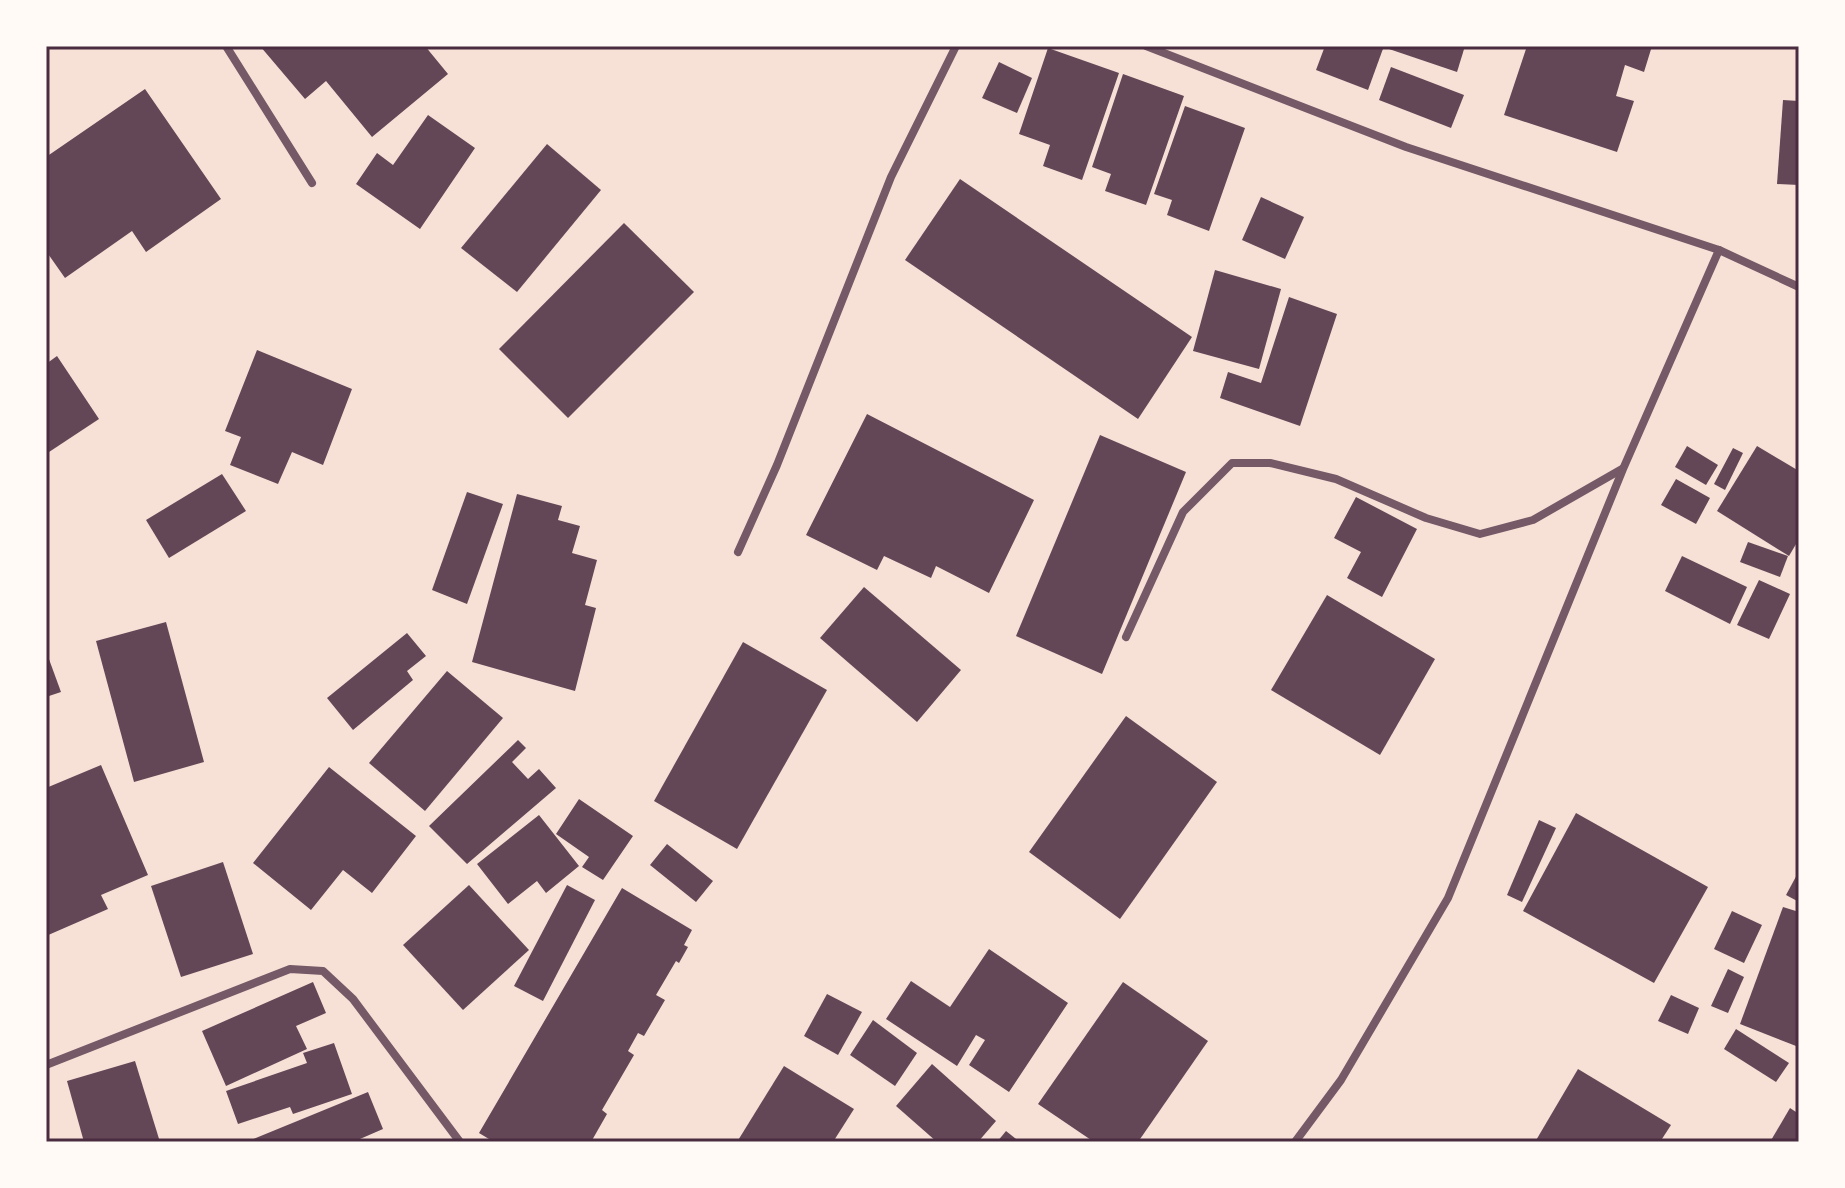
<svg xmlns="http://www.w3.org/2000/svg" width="1845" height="1188" viewBox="0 0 1845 1188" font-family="'Roboto Serif',serif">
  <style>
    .building { fill: #644757 }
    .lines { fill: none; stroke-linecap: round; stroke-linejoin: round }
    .minor { stroke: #755966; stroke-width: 8 }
    .neatline { fill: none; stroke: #4a2c40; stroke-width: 3 }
  </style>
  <rect width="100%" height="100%" fill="#f7e1d7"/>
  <!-- building -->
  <g class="building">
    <polygon points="260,46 425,46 448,74 372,137 326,81 305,99"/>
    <polygon points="1325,46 1384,46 1368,90 1316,70"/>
    <polygon points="1390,46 1465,46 1457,72 1389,49"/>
    <polygon points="1527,46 1652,46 1644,72 1625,65 1616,96 1634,101 1617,152 1504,115"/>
    <polygon points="1048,48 1119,73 1082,180 1043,166 1050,145 1019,134"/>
    <polygon points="999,62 1032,78 1017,113 982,98"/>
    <polygon points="1391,67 1464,95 1451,128 1379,100"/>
    <polygon points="1123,74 1184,96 1146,205 1105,191 1111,174 1092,167"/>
    <polygon points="145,89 221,199 146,252 132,231 65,278 46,251 46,157"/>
    <polygon points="1783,100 1799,101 1799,185 1777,184"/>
    <polygon points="1185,106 1245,128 1209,231 1167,215 1172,200 1154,194"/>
    <polygon points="428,115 475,148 420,229 356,184 377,153 393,165"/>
    <polygon points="547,144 601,190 517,292 461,248"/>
    <polygon points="960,179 1192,337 1138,419 905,260"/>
    <polygon points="1261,197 1304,217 1285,259 1242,240"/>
    <polygon points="624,223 694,292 568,418 499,349"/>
    <polygon points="1215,270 1281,289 1259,369 1193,351"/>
    <polygon points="1289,297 1337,314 1300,426 1220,398 1228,372 1261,383"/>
    <polygon points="257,350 352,389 323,465 292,452 278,484 230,465 241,437 225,431"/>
    <polygon points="57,356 99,419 46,454 46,364"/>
    <polygon points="867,414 1034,500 989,593 936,566 931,578 884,556 877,570 806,535"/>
    <polygon points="1100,435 1186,472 1102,674 1016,636"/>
    <polygon points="1687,446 1718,465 1706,485 1675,467"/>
    <polygon points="1757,446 1799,471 1799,539 1789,556 1717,511"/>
    <polygon points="1733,448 1743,453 1725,490 1714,484"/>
    <polygon points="222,474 246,511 169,558 146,520"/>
    <polygon points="1676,479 1710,498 1696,524 1661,505"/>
    <polygon points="467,492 503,504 467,604 432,590"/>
    <polygon points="517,494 562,506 558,520 580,526 572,553 597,560 585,605 596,608 575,691 472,662"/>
    <polygon points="1356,497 1417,529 1382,597 1347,578 1361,552 1334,538"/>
    <polygon points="1748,542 1788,556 1780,577 1740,562"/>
    <polygon points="1682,556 1747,587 1730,624 1665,591"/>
    <polygon points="1759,580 1790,594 1769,639 1737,625"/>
    <polygon points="864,587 961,670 917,722 820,638"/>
    <polygon points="1327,595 1435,659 1380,755 1271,690"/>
    <polygon points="166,622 204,762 134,782 96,641"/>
    <polygon points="407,633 426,656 407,671 413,680 353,730 327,698"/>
    <polygon points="743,642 827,690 737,849 654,801"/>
    <polygon points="46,651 61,692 46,697"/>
    <polygon points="447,671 503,718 425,811 369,763"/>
    <polygon points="1126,716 1217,782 1120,919 1029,852"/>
    <polygon points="518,740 526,748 512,762 528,779 539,769 556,788 467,864 429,826"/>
    <polygon points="101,765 148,875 101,895 108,909 46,936 46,788"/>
    <polygon points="329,767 416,836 372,893 343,870 311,910 253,863"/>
    <polygon points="579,799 633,836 603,880 582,867 589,857 556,834"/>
    <polygon points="1576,813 1708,887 1654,983 1523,911"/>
    <polygon points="539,815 579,866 546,893 537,881 508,904 477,864"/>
    <polygon points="1539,820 1556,828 1522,902 1507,895"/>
    <polygon points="667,844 713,881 696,902 650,865"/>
    <polygon points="223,862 253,954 181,977 151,886"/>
    <polygon points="1799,871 1799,902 1786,895"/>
    <polygon points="469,885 529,950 463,1010 403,945"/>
    <polygon points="567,885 595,900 543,1001 514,986"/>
    <polygon points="622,888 692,930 684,945 688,947 679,963 676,961 656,995 665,1000 644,1036 638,1033 628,1051 634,1055 602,1110 607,1114 591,1142 494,1142 479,1133"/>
    <polygon points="1783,907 1799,912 1799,1038 1796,1046 1740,1024"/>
    <polygon points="1732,911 1762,925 1744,963 1714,949"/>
    <polygon points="989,949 1068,1003 1009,1092 969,1065 985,1040 976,1035 957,1066 886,1019 911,981 950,1007"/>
    <polygon points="1728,969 1744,977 1728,1013 1711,1006"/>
    <polygon points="313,982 326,1013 296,1026 307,1049 226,1086 202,1031"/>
    <polygon points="1123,982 1208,1041 1138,1142 1094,1142 1038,1104"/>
    <polygon points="827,994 862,1012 838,1055 804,1036"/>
    <polygon points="1671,995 1699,1008 1688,1034 1658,1021"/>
    <polygon points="873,1020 917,1053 895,1086 850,1055"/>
    <polygon points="1736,1029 1789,1063 1776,1082 1724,1049"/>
    <polygon points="334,1043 352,1094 293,1114 290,1107 238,1124 226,1091 307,1063 303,1053"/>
    <polygon points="135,1061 160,1142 84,1142 67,1081"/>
    <polygon points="932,1064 996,1121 978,1142 937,1142 896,1106"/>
    <polygon points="784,1066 854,1109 833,1142 737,1142"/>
    <polygon points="1578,1069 1671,1125 1660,1142 1535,1142"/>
    <polygon points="368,1092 383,1129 353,1142 246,1142"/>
    <polygon points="1790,1108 1799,1114 1799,1142 1770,1142"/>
    <polygon points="1006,1131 1020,1142 997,1142"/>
  </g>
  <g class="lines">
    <!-- minor -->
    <g class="minor">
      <polyline points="226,46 312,183"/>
      <polyline points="1146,46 1406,147 1719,250 1799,287"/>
      <polyline points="738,552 777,465 891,177 956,46"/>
      <polyline points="1126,637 1183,512 1232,463 1270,463 1336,479 1426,518 1480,534 1533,520 1622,469"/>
      <polyline points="46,1065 290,969 323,971 353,999 460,1142"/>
      <polyline points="1295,1142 1341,1080 1448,898 1623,469 1719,250"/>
    </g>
  </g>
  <!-- border -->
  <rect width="1845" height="1188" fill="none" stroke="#fffaf5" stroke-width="96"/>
  <rect x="48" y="48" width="1749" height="1092" class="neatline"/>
</svg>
